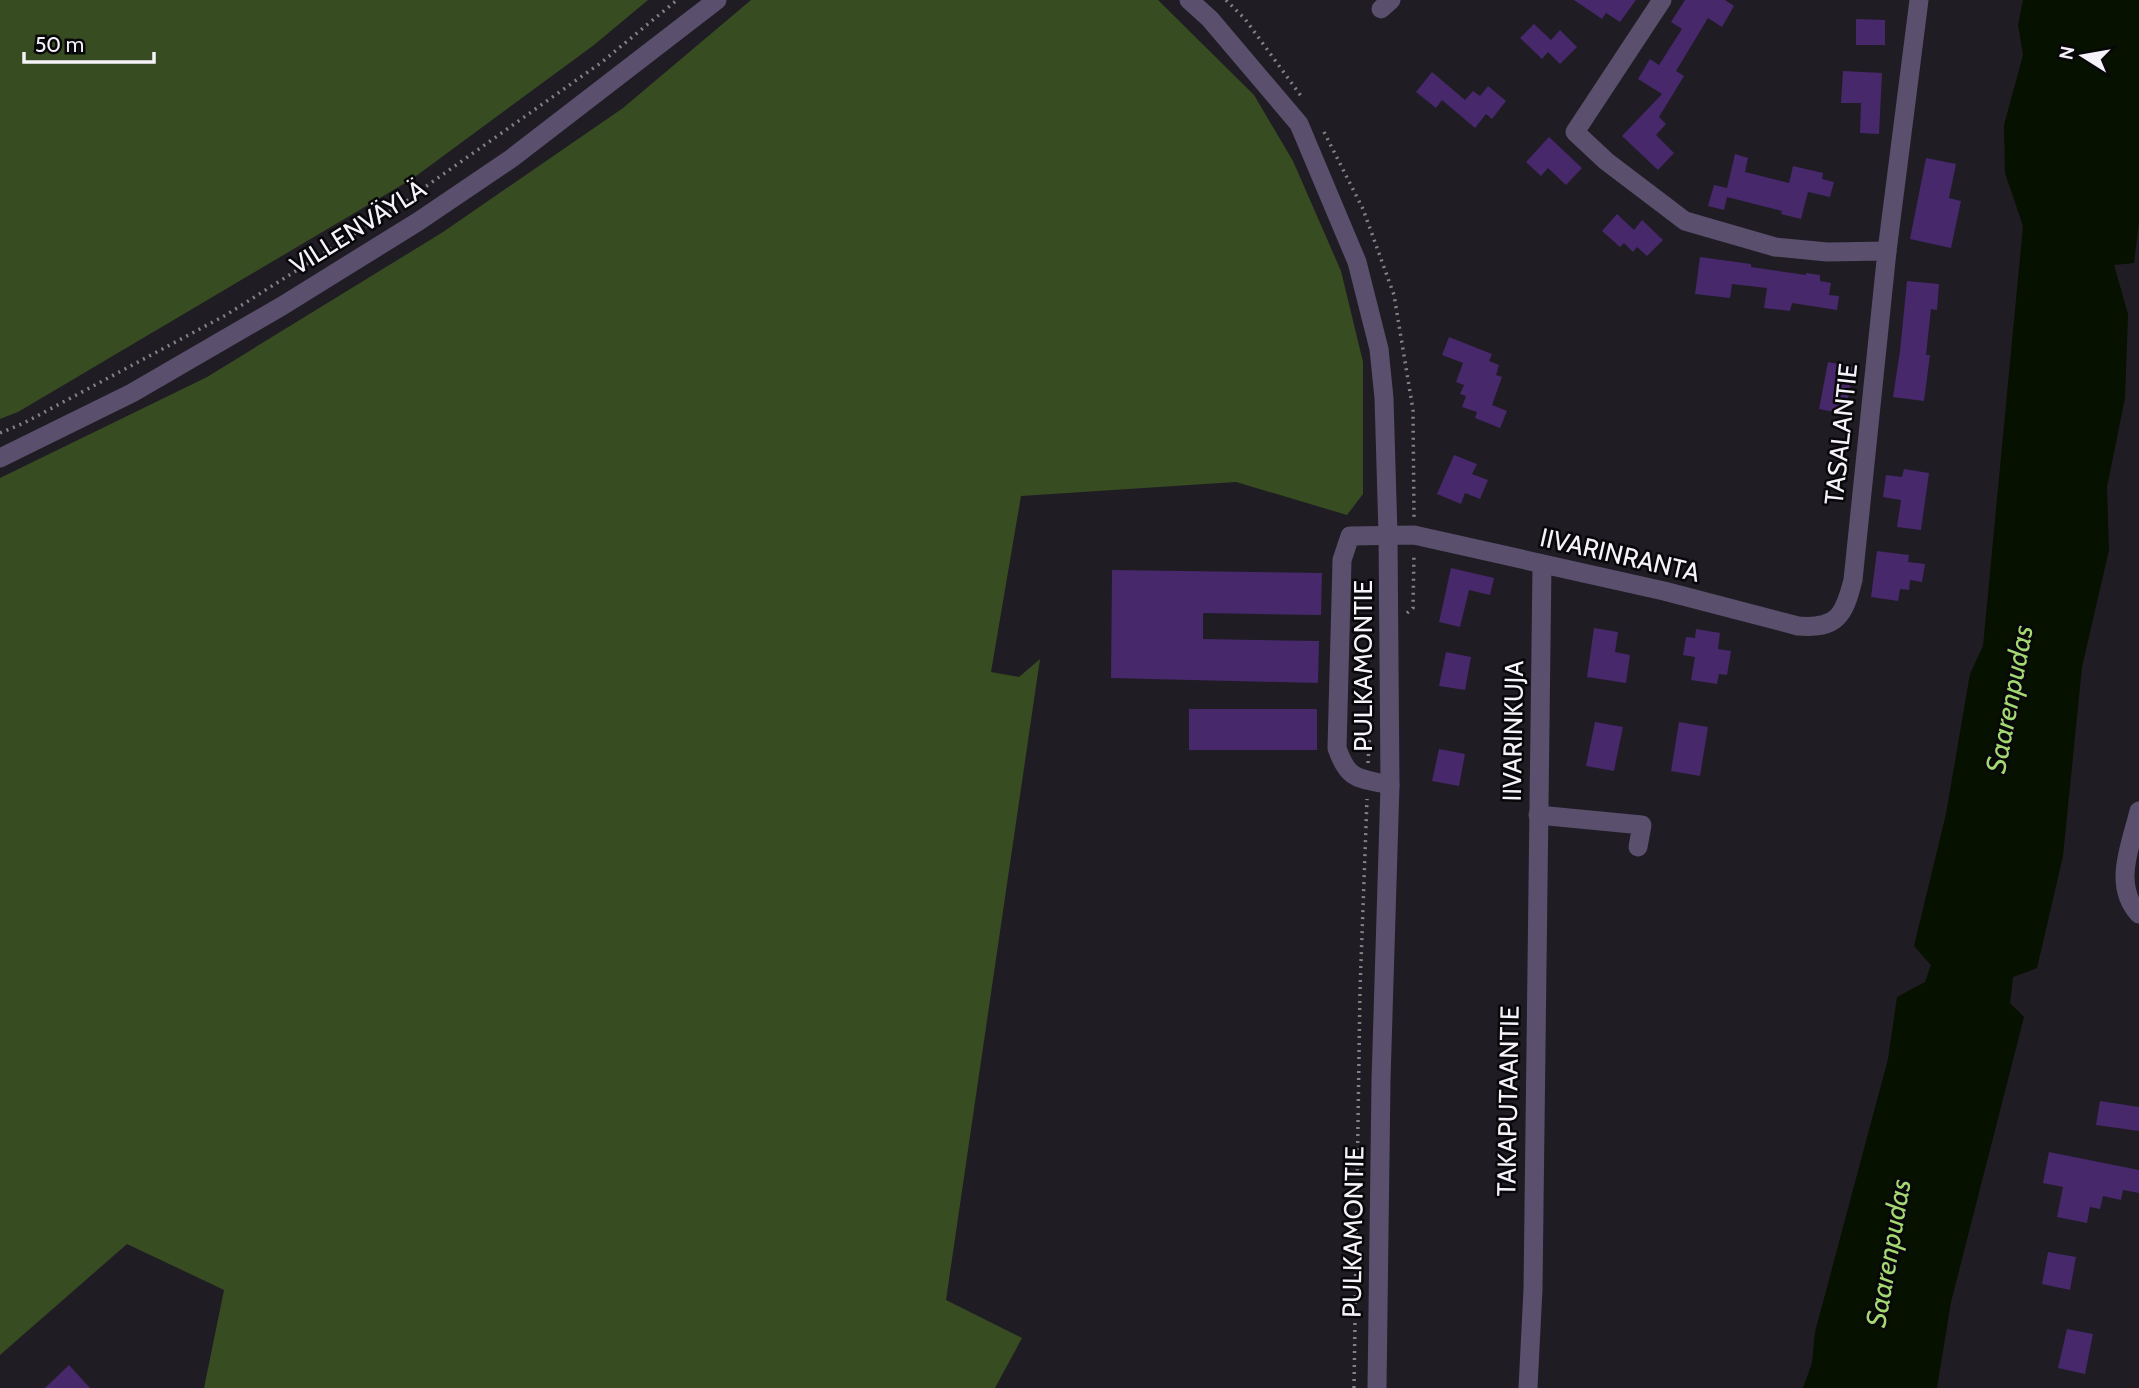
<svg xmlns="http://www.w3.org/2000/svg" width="2139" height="1388" viewBox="0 0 2139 1388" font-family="Cabin,sans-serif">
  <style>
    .green { fill: #374c21 }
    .water { fill: #061100 }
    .building { fill: #46286b }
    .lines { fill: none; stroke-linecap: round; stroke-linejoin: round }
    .path { stroke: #848188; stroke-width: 3.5; stroke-dasharray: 2 5; stroke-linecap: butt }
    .minor { stroke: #5a4f6d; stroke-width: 19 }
    .labels { text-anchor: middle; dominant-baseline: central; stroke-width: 5; stroke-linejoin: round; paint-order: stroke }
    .street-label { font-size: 26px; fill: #f5f3f9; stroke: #08070a }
    .water-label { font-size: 28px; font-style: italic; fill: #a4d872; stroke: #08070a }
  </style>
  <rect width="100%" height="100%" fill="#1f1c24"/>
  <!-- green -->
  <g class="green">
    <polygon points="0,0 648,0 594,45 412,179 18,412 0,419"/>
    <polygon points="751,0 1158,0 1254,95 1293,161 1341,271 1363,362 1363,494 1347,515 1236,482 1021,496 991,672 1019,677 1040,659 946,1300 1022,1338 995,1388 204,1388 224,1290 127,1244 0,1355 0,478 207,377 443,232 623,108"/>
  </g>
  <!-- water -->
  <polygon class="water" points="2023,0 2139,0 2139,222 2134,263 2114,265 2128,314 2125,398 2107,487 2109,550 2082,667 2063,856 2037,968 2013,977 2010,1003 2024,1017 1951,1302 1937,1388 1803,1388 1812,1363 1815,1332 1888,1059 1897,997 1925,982 1931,965 1914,946 1946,814 1970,674 1983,646 2023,226 2005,173 2004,125 2023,55 2018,25"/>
  <!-- building -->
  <g class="building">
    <polygon points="1574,0 1636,0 1620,22 1606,13 1602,19"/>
    <polygon points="1685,0 1725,0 1734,6 1722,27 1708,18 1676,71 1684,76 1659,117 1666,124 1656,135 1674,153 1658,170 1622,136 1662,94 1638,79 1650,59 1659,65 1682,29 1671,22"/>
    <polygon points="1856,19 1885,20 1885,45 1856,45"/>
    <polygon points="1534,24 1551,40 1560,30 1577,47 1560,64 1548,52 1542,59 1520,38"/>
    <polygon points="1843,71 1882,73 1879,134 1860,133 1861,103 1841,103"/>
    <polygon points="1432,72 1465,100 1473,91 1480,96 1488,86 1506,101 1492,119 1486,114 1475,128 1442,100 1436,108 1416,92"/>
    <polygon points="1549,137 1582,168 1566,185 1548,168 1541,176 1526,162"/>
    <polygon points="1735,154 1748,158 1745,172 1789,183 1793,166 1823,173 1822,179 1834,182 1830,197 1808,192 1801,219 1781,214 1782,211 1727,197 1724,210 1708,206 1714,185 1727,188"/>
    <polygon points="1926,158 1956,164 1949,198 1961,201 1951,248 1910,239"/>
    <polygon points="1617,214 1634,230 1642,220 1663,240 1647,256 1637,247 1633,252 1624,243 1620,247 1602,231"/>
    <polygon points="1700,257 1751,264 1751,267 1806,275 1806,273 1820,275 1820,281 1831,283 1829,295 1839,296 1837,310 1792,303 1790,311 1764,308 1767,288 1732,284 1730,298 1695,294"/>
    <polygon points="1907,281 1939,284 1937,310 1931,309 1926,355 1930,355 1924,401 1893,397 1900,351"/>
    <polygon points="1449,337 1492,354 1489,361 1499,365 1496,375 1502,377 1492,405 1507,411 1500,428 1475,418 1477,412 1462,407 1466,396 1460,394 1464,385 1456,382 1463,363 1442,355"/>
    <polygon points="1828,362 1854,367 1845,414 1819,409"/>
    <polygon points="1454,455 1477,464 1472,474 1488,480 1480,499 1465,493 1461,504 1437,494"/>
    <polygon points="1904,469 1929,473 1921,530 1897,527 1901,500 1883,497 1886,475 1902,477"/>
    <polygon points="1877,551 1909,555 1908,562 1925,564 1922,582 1910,580 1909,590 1900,589 1898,601 1871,597"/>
    <polygon points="1451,568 1494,578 1490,595 1469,590 1460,627 1439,622"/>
    <polygon points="1112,570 1322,573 1321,615 1203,613 1203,639 1319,641 1318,683 1111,678"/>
    <polygon points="1594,628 1618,632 1615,652 1630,655 1626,683 1587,677"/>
    <polygon points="1696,629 1720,633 1718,649 1731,651 1727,675 1719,674 1717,684 1691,680 1695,657 1683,655 1686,637 1695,638"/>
    <polygon points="1446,652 1471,657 1465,690 1439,686"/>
    <rect x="1189" y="709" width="128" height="41"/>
    <polygon points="1595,722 1623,727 1614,771 1586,766"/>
    <polygon points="1679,722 1708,727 1700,776 1671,771"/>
    <polygon points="1439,749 1465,754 1459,786 1432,781"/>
    <polygon points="2100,1101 2139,1107 2139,1131 2096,1125"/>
    <polygon points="2049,1152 2139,1170 2139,1193 2123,1190 2121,1200 2103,1196 2100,1209 2090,1207 2087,1223 2057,1217 2063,1187 2043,1183"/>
    <polygon points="2048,1252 2076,1257 2070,1290 2042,1284"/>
    <polygon points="2067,1329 2093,1334 2085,1374 2058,1368"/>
    <polygon points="69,1365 90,1388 45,1388"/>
  </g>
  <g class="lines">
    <!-- path -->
    <g class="path">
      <polyline points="1226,0 1245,19 1301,96"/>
      <polyline points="1324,132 1363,209 1394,295 1413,410 1414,518"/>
      <polyline points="0,433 24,423 226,315 419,193 411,197 602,62 677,0"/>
      <polyline points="1407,613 1413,608 1414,553"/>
      <polyline points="1368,763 1370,729"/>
      <polyline points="1354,1388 1360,990 1367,799"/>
    </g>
    <!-- minor -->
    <g class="minor">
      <polyline points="1189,0 1210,19 1299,124 1357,262 1379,349 1384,398 1388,534 1390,785 1381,1080 1377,1388"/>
      <polyline points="1662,0 1575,132 1606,161 1685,221 1775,247 1827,252 1887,251"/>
      <polyline points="1381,9 1391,0"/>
      <polyline points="0,458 132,393 282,306 419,221 512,158 717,0"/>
      <path d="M1390,785C1359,778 1348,781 1337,748L1342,560L1350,536L1414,535L1664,591L1798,626C1837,629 1844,616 1853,580L1887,251L1919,0"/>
      <path d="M2139,811C2131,845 2112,885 2139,914"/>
      <polyline points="1538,815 1642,825 1638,847"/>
      <polyline points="1528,1388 1533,1289 1542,564"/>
    </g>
  </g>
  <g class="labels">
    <!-- street labels -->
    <g class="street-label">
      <text transform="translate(358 227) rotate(-32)">VILLENVÄYLÄ</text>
      <text transform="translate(1841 434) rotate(-84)">TASALANTIE</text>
      <text transform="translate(1620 555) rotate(13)">IIVARINRANTA</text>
      <text transform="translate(1363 666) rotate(-90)">PULKAMONTIE</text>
      <text transform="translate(1513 731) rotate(-89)">IIVARINKUJA</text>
      <text transform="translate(1508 1101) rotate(-89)">TAKAPUTAANTIE</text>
      <text transform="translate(1353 1232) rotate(-89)">PULKAMONTIE</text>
    </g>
    <!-- water labels -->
    <g class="water-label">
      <text transform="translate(2009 699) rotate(-79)">Saarenpudas</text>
      <text transform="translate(1888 1253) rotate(-80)">Saarenpudas</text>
    </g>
  </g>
  <!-- north arrow -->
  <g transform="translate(2083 56) rotate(281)" stroke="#08070a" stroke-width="5" paint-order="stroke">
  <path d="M0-5L12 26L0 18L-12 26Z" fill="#f5f3f9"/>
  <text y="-10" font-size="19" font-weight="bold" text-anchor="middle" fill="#f5f3f9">N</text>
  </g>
  <!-- scale -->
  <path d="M24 52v10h130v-10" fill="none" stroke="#f5f3f9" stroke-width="3.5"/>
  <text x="35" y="52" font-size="21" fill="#f5f3f9" stroke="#08070a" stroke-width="5" paint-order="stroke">50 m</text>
</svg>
